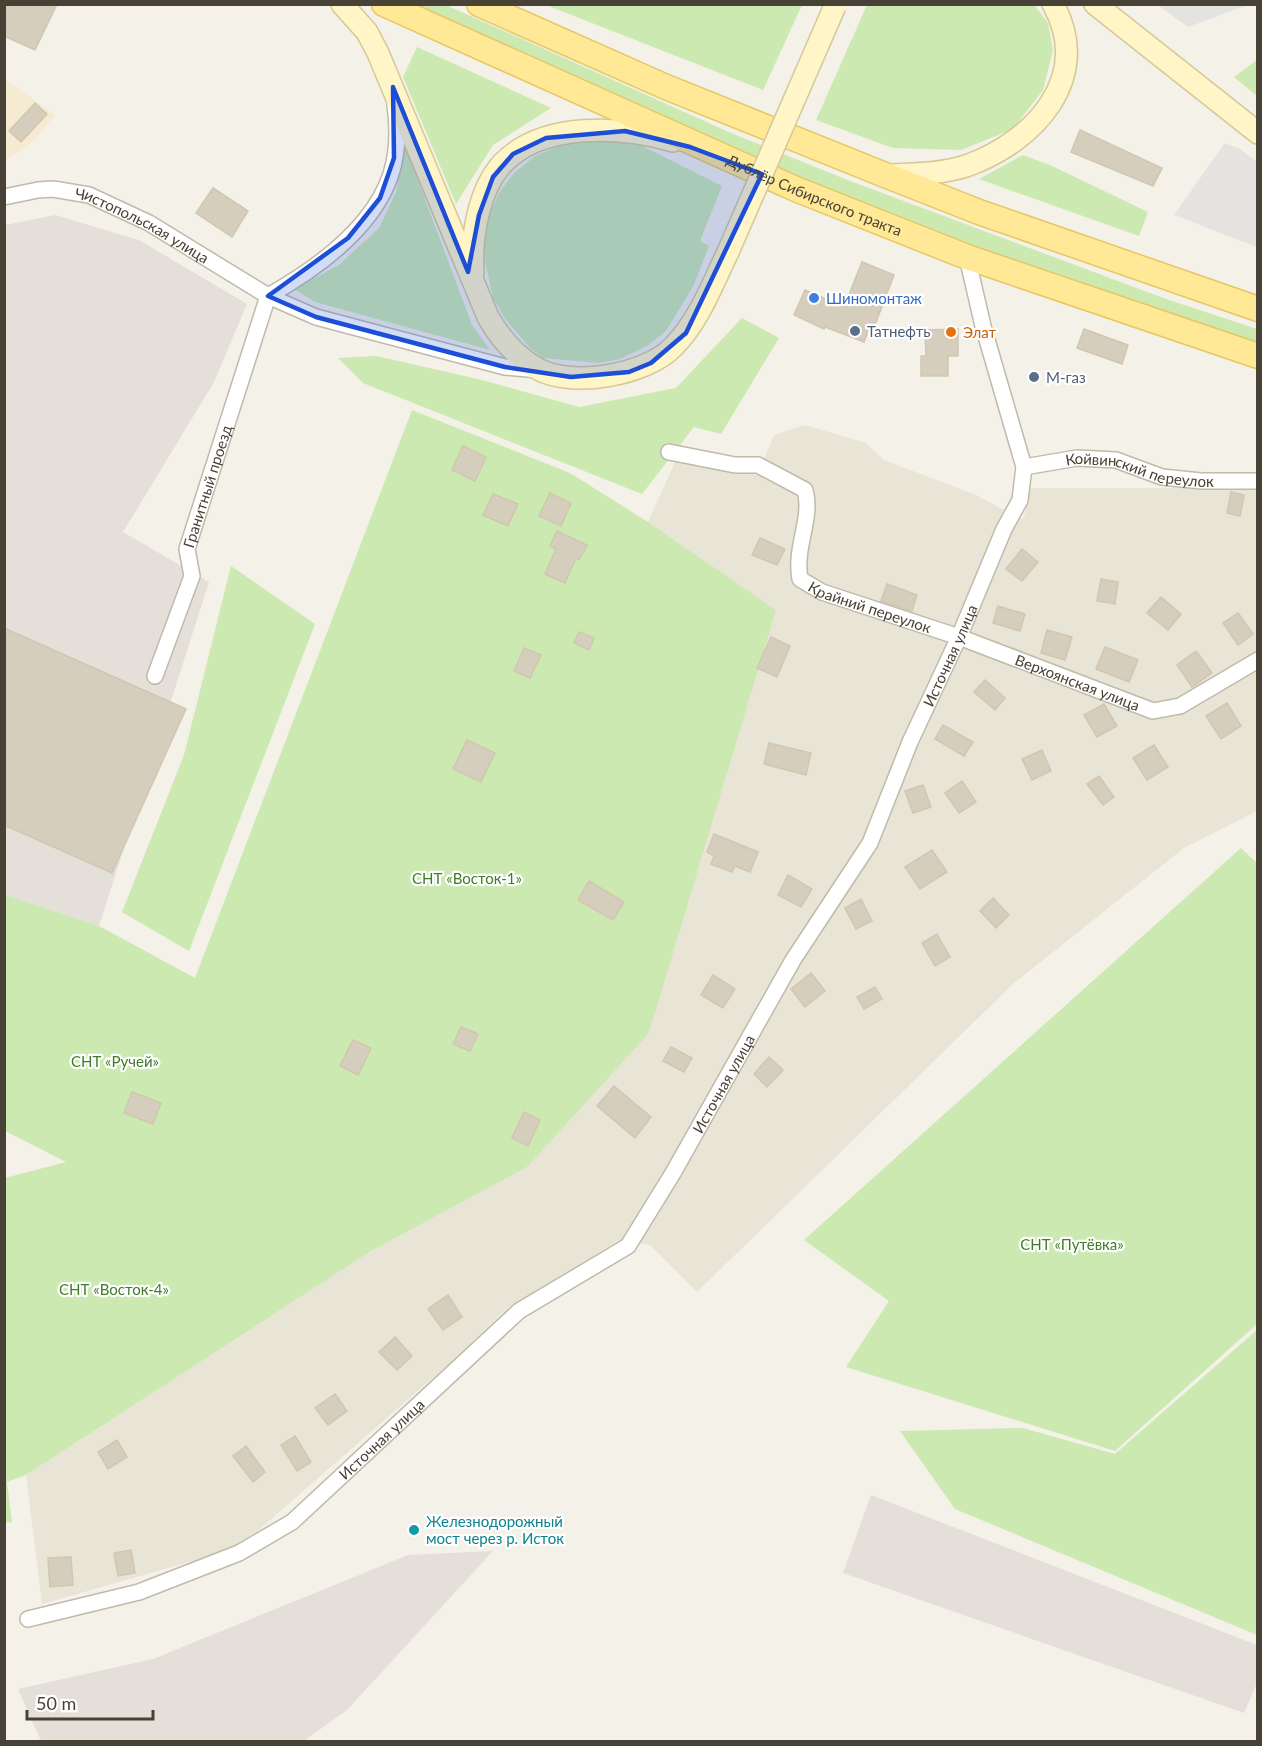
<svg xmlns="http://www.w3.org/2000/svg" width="1262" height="1746" viewBox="0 0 1262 1746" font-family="Lato,sans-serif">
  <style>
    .residential { fill: #e8e4d6 }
    .commercial { fill: #f6ead3 }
    .industrial { fill: #e4e0d9 }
    .green { fill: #cbe9b0 }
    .parking { fill: #e5e3e0 }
    .building { fill: #d6cebd; stroke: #d1c6b0; stroke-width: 1.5 }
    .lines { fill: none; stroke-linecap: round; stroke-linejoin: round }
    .minor-casing { stroke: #c0baaa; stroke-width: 18 }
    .secondary-casing { stroke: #d5c897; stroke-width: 24 }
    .primary-casing { stroke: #e5c865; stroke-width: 27 }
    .minor { stroke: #fff; stroke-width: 15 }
    .secondary { stroke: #fff5c7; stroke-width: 21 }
    .primary { stroke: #ffe896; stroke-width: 24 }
    .secondary-bridge-casing { stroke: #d5c897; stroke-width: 24; stroke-linecap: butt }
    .secondary-bridge { stroke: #fff5c7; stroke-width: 21 }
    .marked { fill: #1d4ed8; fill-opacity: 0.2; stroke: #1d4ed8; stroke-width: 4.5; stroke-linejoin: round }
    .shop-dot { fill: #3f7fe0; stroke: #fff; stroke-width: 2 }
    .service-dot { fill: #5c6f8a; stroke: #fff; stroke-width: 2 }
    .food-dot { fill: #e8710a; stroke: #fff; stroke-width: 2 }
    .culture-dot { fill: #0f9aa8; stroke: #fff; stroke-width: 2 }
    .labels { text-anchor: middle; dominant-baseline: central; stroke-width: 4.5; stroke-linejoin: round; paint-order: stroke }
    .street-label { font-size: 15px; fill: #484236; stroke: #fff }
    .shop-label { font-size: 15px; fill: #366cbe; stroke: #fff; text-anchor: start }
    .service-label { font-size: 15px; fill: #4e5e75; stroke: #fff; text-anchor: start }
    .food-label { font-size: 15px; fill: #c56008; stroke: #fff; text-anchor: start }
    .park-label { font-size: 15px; fill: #427b28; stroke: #fff }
    .culture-label { font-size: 15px; fill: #0d838f; stroke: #fff; text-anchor: start }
  </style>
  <rect width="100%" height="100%" fill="#f4f1e8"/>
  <!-- residential -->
  <polygon class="residential" points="805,425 866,443 884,460 976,495 1023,520 1031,488 1257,488 1257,811 1184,848 1014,983 697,1292 650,1245 619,1240 505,1310 452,1361 238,1548 42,1604 26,1475 371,1251 527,1167 776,610 648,522 676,460 757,475 774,435"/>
  <!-- commercial -->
  <polygon class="commercial" points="4,78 55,115 30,145 5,160"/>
  <!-- industrial -->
  <g class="industrial">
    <polygon points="55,215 139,240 247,304 214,382 123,532 209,582 99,926 5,895 5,225"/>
    <polygon points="871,1495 1257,1645 1257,1683 1244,1713 843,1573"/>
    <polygon points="493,1551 347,1710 304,1741 41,1741 18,1689 153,1659 408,1555"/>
  </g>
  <!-- green -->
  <g class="green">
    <path d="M403,5H446L731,133L845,179L1166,299L1257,329V345C1073,284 889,221 711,144C607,99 506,51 403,5Z"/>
    <polygon points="546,5 802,4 802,5 763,90"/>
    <polygon points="867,5 1034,5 1048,23 1053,50 1043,90 1013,129 961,150 893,148 816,120"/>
    <polygon points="417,47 551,108 493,145 456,204 403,77"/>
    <polygon points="1257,60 1257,96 1234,77"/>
    <polygon points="606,138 626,138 722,186 700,241 709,246 694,285 666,331 647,346 620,359 598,363 543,358 529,347 506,320 493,298 483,252 488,218 499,193 514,173 535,156 565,143"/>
    <polygon points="405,146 472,325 490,350 315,302 294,289 339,265 379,228 396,192"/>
    <polygon points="1023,155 1052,166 1148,212 1139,236 979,179"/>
    <polygon points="742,318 779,338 721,434 694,427 642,494 363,383 338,358 376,356 478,379 579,407 676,388"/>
    <polygon points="412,410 570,473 648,522 776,610 649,1033 527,1167 371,1251 26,1475 7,1482 12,1522 5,1523 5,1178 66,1162 5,1131 5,895 99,926 195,978"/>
    <polygon points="231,566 315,624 189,951 122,912 184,755"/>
    <polygon points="1241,848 1258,864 1257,1324 1115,1451 846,1367 889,1301 804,1240"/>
    <polygon points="1257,1330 1257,1635 955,1509 900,1431 1023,1428 1115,1454"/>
  </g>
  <!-- parking -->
  <g class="parking">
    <polygon points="1158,5 1248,5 1188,27"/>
    <polygon points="1225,143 1240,149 1257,162 1257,247 1174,215"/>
  </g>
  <!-- building -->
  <g class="building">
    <polygon points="4,4 57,4 35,50 4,36"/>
    <polygon points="35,103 47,114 21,142 9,131"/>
    <polygon points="1080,130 1162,168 1153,186 1071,152"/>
    <polygon points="213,188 248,211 232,237 196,213"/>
    <polygon points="862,262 894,275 873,330 869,329 864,342 825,327 824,329 794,315 805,290 844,307"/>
    <polygon points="958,329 958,356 948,356 948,376 921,376 921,356 926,356 925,330"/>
    <polygon points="1084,329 1128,345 1122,364 1077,348"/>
    <polygon points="463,446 486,457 475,481 452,470"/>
    <polygon points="1231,492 1244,495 1240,516 1227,513"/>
    <polygon points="550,493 571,503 561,526 539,516"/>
    <polygon points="493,494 518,504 508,526 483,515"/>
    <polygon points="557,531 587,545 579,560 576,558 565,583 545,574 556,549 550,546"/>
    <polygon points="760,538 785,549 777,565 752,555"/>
    <polygon points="1022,549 1038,562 1022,581 1006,569"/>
    <polygon points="1101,579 1118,582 1115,604 1097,601"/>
    <polygon points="887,584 917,595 912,611 881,601"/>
    <polygon points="1161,597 1181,614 1168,630 1147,613"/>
    <polygon points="998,606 1025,614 1020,631 993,623"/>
    <polygon points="1238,613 1253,634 1238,645 1223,623"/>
    <polygon points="4,628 186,709 112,873 4,825"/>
    <polygon points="1047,630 1072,637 1065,660 1041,653"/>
    <polygon points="579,632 594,638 589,650 574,643"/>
    <polygon points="771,637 790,646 777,677 757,668"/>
    <polygon points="1105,647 1138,660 1129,682 1096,669"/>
    <polygon points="524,648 541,655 530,678 514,671"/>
    <polygon points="1196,651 1212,673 1192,687 1177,665"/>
    <polygon points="985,680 1005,698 995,710 974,692"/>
    <polygon points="1227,703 1241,726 1221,739 1206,716"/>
    <polygon points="1104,704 1117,726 1097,737 1084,715"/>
    <polygon points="943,725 973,742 964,756 935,739"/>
    <polygon points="467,740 495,753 481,782 453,769"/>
    <polygon points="769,743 811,753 806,775 764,764"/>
    <polygon points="1154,745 1168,767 1147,780 1133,758"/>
    <polygon points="1042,750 1051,771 1032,780 1022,759"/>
    <polygon points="1099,776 1114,797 1103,805 1087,784"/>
    <polygon points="962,781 976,802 959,813 945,793"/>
    <polygon points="923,785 931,807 913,813 905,791"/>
    <polygon points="714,834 758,852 750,872 735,866 732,872 711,864 714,856 707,852"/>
    <polygon points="932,850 947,872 920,889 905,867"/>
    <polygon points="788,875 812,889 801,907 778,895"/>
    <polygon points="589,881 624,902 613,920 578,900"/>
    <polygon points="993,898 1009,915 996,928 980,911"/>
    <polygon points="861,899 872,921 856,929 845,908"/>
    <polygon points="937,934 950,957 935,966 922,943"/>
    <polygon points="811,973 825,991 805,1007 791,989"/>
    <polygon points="713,975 735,989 723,1008 701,995"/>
    <polygon points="875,987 882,999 864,1009 857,997"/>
    <polygon points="461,1027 478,1034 470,1051 453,1044"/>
    <polygon points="353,1040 371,1048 358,1075 340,1066"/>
    <polygon points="671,1047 692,1058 684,1072 663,1061"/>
    <polygon points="769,1057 783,1070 767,1087 754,1074"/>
    <polygon points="614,1086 651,1117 635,1138 597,1106"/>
    <polygon points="132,1092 161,1103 153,1124 124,1113"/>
    <polygon points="524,1112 540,1120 528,1146 512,1138"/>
    <polygon points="448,1295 462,1317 443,1330 428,1309"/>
    <polygon points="395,1337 412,1356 397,1370 379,1352"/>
    <polygon points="335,1394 347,1411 328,1425 315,1408"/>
    <polygon points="295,1436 311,1462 297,1471 281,1445"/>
    <polygon points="117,1440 127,1457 108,1469 98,1452"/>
    <polygon points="246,1446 265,1472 253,1482 233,1456"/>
    <polygon points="131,1550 135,1573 118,1576 114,1553"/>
    <polygon points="71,1557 73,1585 50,1587 48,1558"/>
  </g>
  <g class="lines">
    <!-- minor casing -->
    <g class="minor-casing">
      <g id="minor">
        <path id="s1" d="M4,197L38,190L53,189L89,195L149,223L268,296L316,317L505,367L538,370"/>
        <path d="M268,296C316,269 373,229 391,174C398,152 398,127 395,105"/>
        <path id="s2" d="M669,452L735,465H758L805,490C813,518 794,547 800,579L822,592L959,637L1153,711L1180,706L1258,660"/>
        <path id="s3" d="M1024,467L1077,458L1116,460L1162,477L1201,481H1258"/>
        <path id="s4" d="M155,676L192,576L187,549L268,296"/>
        <path id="s5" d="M28,1619L139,1592L239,1553L292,1522L519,1311L628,1246L673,1173L793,960L870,843L910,742L959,637L1004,529L1020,500L1024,467L983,326L967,257"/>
      </g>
    </g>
    <!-- secondary casing -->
    <g class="secondary-casing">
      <g id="secondary">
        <path d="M342,4L367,32L378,53L488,317C500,338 516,357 538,369C572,388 646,375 673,347C699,321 712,285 728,252"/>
        <polyline points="1095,4 1258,133"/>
        <path d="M888,175C914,174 941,174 966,166C1034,142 1094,78 1053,4"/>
        <path d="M473,273C471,238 478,191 502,164C542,121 623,126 673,141"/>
      </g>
    </g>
    <!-- primary casing -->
    <g class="primary-casing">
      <g id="primary">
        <path id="s6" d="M384,4L798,190L967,257L1258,356"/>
        <polyline points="479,4 666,87 885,175 979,212 1258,309"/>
      </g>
    </g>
    <!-- minor -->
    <use href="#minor" class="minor"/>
    <!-- secondary -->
    <use href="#secondary" class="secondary"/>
    <!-- primary -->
    <use href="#primary" class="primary"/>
    <!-- secondary-bridge casing -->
    <g class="secondary-bridge-casing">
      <polyline id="secondary-bridge" points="728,252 835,6"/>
    </g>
    <!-- secondary-bridge -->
    <use href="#secondary-bridge" class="secondary-bridge"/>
  </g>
  <!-- marked area -->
  <path class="marked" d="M393,87L468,272L479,215L493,177L513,154L546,138L625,131L690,147L762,174L686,333L651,363L629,372L571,377L505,367L316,317L268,296L348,238L380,198L394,158Z"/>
  <!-- markers -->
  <circle class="shop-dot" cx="814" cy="298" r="6"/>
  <g class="service-dot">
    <circle cx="855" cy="331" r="6"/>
    <circle cx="1034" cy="377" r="6"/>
  </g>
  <circle class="food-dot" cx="951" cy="332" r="6"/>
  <circle class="culture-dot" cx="414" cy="1530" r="6"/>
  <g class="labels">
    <!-- street labels -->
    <g class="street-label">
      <text stroke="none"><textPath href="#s6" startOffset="471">Дублёр Сибирского тракта</textPath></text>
      <text stroke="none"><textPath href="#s1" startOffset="147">Чистопольская улица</textPath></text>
      <text stroke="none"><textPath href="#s3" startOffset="118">Койвинский переулок</textPath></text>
      <text stroke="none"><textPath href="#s4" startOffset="200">Гранитный проезд</textPath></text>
      <text stroke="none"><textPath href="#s2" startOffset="309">Крайний переулок</textPath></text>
      <text stroke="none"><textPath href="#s5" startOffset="1394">Источная улица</textPath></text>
      <text stroke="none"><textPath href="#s2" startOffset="530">Верхоянская улица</textPath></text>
      <text stroke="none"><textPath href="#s5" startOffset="908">Источная улица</textPath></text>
      <text stroke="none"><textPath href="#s5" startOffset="405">Источная улица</textPath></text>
    </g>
    <!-- shop labels -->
    <g class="shop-label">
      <text x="826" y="298">Шиномонтаж</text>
    </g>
    <!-- service labels -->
    <g class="service-label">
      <text x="867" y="331">Татнефть</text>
      <text x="1046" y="377">М-газ</text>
    </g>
    <!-- food labels -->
    <g class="food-label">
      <text x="963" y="332">Элат</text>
    </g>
    <!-- park labels -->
    <g class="park-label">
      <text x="467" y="878">СНТ «Восток-1»</text>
      <text x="115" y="1061">СНТ «Ручей»</text>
      <text x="1072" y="1244">СНТ «Путёвка»</text>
      <text x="114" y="1289">СНТ «Восток-4»</text>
    </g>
    <!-- culture labels -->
    <g class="culture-label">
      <text x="426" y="1521">Железнодорожный<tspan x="426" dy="17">мост через р. Исток</tspan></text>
    </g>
  </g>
  <!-- border -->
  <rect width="1262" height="1746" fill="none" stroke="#484236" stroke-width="12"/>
  <!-- scale -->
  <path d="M27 1710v9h126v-9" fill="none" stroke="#484236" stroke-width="3"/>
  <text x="36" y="1710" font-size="18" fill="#484236" stroke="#ffffff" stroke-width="4.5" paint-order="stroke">50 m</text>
</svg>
